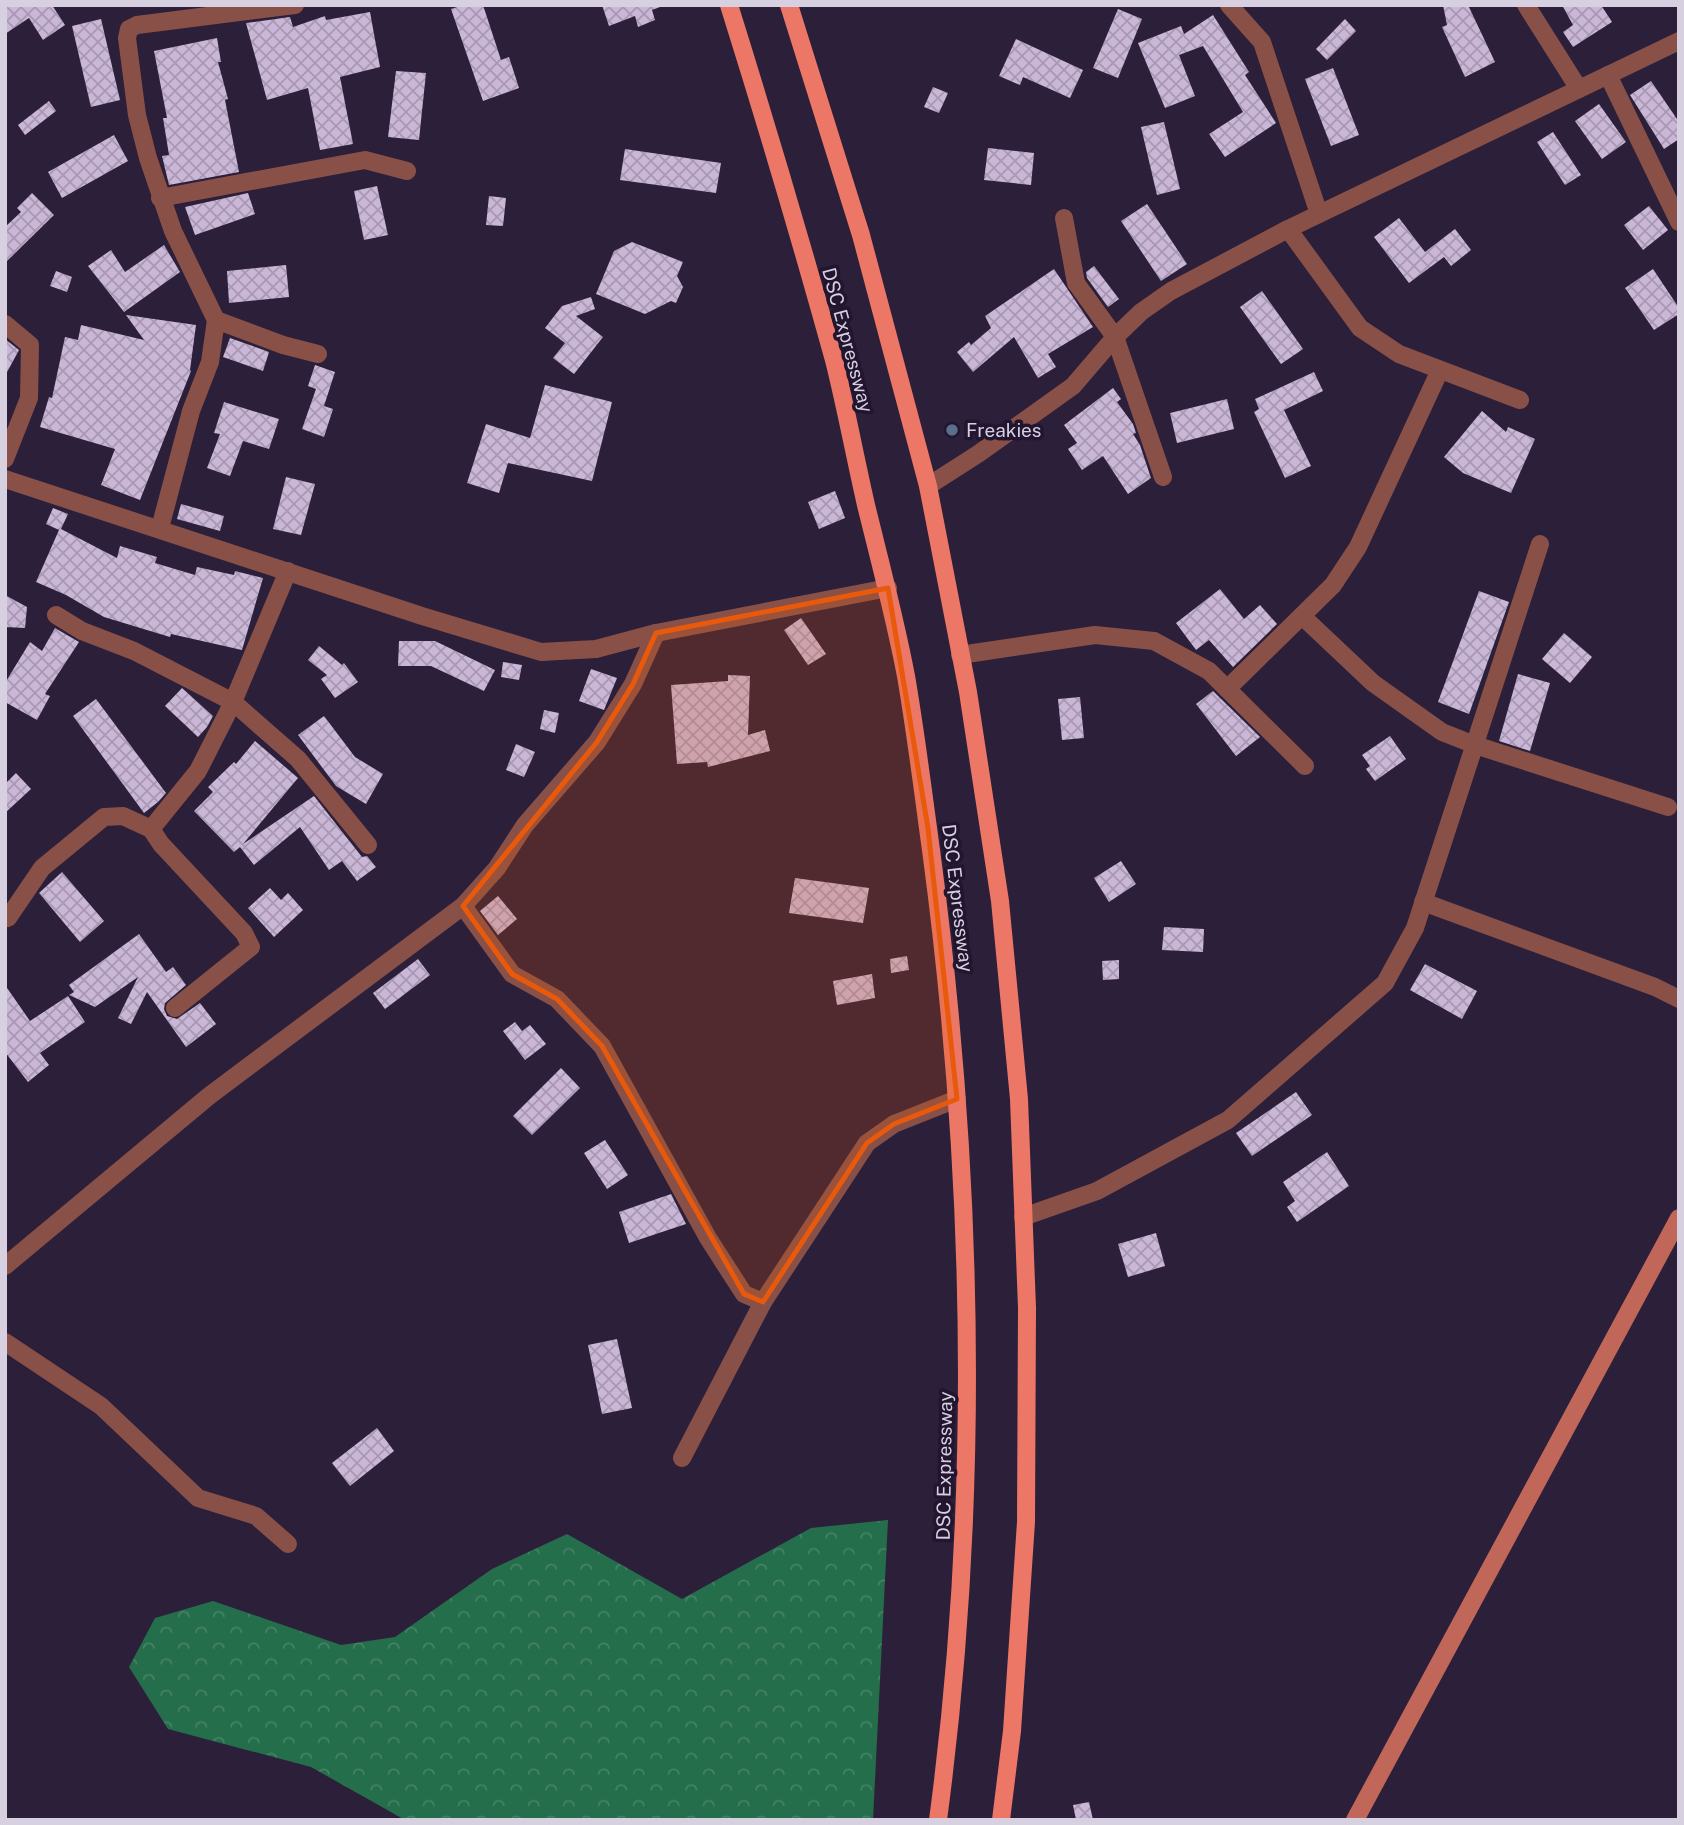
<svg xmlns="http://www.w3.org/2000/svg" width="1684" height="1825" viewBox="0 0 1684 1825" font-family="'Public Sans',sans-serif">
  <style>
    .forest { fill: url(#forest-crowns) }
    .building { fill: url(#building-cross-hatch) }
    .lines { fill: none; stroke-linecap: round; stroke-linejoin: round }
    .street { stroke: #895048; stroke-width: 18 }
    .secondary { stroke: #c16759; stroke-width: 18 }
    .primary { stroke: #ed7766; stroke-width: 18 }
    .marked { fill: #e8590c; fill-opacity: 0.2; stroke: #e8590c; stroke-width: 5; stroke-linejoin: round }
    .service-dot { fill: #5c6f8a; stroke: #21152f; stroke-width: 2.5 }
    .labels { text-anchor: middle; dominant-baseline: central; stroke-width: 7; stroke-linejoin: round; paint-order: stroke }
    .street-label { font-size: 19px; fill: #d7d0e1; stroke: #21152f }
    .poi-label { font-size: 19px; fill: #d7d0e1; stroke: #21152f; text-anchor: start }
  </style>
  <defs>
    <pattern id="forest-crowns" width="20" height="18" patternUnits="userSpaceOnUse" patternTransform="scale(1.75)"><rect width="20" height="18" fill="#256e4b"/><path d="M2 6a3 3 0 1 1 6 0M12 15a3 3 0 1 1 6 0" fill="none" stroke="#448265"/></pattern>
    <pattern id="building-cross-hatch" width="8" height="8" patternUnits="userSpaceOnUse" patternTransform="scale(1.75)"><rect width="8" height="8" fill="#cab6d7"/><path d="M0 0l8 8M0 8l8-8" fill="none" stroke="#a898b2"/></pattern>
  </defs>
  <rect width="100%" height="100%" fill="#2b1f39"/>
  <!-- forest -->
  <polygon class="forest" points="888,1520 873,1820 405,1820 311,1767 168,1729 129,1667 155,1618 213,1601 341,1645 395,1637 492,1569 567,1534 682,1599 811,1528"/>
  <!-- building -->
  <g class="building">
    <polygon points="5,5 52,5 65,25 43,40 29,18 5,34"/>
    <polygon points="463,5 483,5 501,60 509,57 519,88 483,101 451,9"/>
    <polygon points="602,5 660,5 660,7 652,10 655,20 638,27 635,16 609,26"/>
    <polygon points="1443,5 1468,5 1495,62 1465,77 1442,27 1447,25"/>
    <polygon points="1562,5 1601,5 1612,22 1573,47 1563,32 1573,25"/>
    <polygon points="1118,9 1142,19 1118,78 1093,68"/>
    <polygon points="370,12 380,67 340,77 353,144 320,150 308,88 267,100 246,23 290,17 293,27 325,16 326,20"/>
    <polygon points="1213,15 1249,72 1245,75 1276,123 1225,157 1209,134 1243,112 1203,46 1179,55 1195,96 1165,108 1138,43 1181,26 1184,34"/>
    <polygon points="101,19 120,100 91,107 72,26"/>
    <polygon points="1345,19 1356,31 1327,60 1316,49"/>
    <polygon points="217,38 221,62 218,62 228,99 225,100 239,172 169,185 162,156 169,155 163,118 167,118 154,51"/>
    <polygon points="1016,39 1083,70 1070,98 1023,77 1020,85 999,76"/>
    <polygon points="1333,68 1359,135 1331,146 1305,79"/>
    <polygon points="396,71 426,73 419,140 388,137"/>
    <polygon points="1651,81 1679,122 1679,139 1664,149 1630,95"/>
    <polygon points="933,87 948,93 939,113 924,107"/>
    <polygon points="49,101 56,111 25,135 18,125"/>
    <polygon points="1599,104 1626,142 1602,159 1575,121"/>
    <polygon points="1164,122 1180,189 1157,195 1141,127"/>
    <polygon points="1553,132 1581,175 1565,185 1537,142"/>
    <polygon points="114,135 128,161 62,198 48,172"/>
    <polygon points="988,148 1034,153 1031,185 984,180"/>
    <polygon points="625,149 721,163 716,193 620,180"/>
    <polygon points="377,186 388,235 364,240 354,191"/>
    <polygon points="32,193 54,215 5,263 5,227 21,212 17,208"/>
    <polygon points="248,193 255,214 195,235 185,207"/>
    <polygon points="489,196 506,198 503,226 486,225"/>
    <polygon points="1147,204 1187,264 1161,281 1121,221"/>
    <polygon points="1649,206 1668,230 1643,250 1624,225"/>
    <polygon points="1399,218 1425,252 1455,229 1471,250 1451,266 1444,257 1409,283 1374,237"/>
    <polygon points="632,242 683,262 677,276 683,287 676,303 671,301 645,314 596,294 614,251"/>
    <polygon points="164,245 180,272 124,312 88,266 111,250 125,272"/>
    <polygon points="286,265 289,297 229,303 227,271"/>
    <polygon points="1094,266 1119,299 1108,307 1087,278 1086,272"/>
    <polygon points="1054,269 1093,327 1048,354 1056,367 1038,378 1014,337 973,372 957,352 969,342 971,345 991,328 985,316"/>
    <polygon points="1653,269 1679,308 1679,314 1654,330 1625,288"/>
    <polygon points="56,271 72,277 67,292 50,286"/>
    <polygon points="1262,291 1303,349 1281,364 1240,307"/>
    <polygon points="591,297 595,309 576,316 603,337 574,374 553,358 565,343 545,328 562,306"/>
    <polygon points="126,315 196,325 190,370 191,371 140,500 101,485 115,449 40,427 49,397 52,398 65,337 78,340 81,325 144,340"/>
    <polygon points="230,338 269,352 263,371 223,357"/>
    <polygon points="5,339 19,350 5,376"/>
    <polygon points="315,365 335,372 324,406 333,409 324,437 302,429 316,389 308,386"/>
    <polygon points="1314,372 1323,391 1284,410 1311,466 1285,478 1254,412 1259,409 1255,399"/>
    <polygon points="545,385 612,402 592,481 508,463 499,493 467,483 486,424 530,438"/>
    <polygon points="1113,388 1121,399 1117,402 1133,424 1136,433 1133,434 1140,445 1151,478 1128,494 1103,456 1082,470 1068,449 1077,443 1064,425"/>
    <polygon points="1227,399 1234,429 1177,443 1170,413"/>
    <polygon points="224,402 279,419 269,449 243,441 230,476 207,468 220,434 214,433"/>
    <polygon points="1482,411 1506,432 1508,427 1535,439 1511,493 1463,473 1444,457"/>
    <polygon points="286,477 315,484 301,535 273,529"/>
    <polygon points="835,491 845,518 819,529 808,502"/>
    <polygon points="181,504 224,516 220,531 177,519"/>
    <polygon points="53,508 68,514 61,529 117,558 120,546 157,557 155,563 195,575 197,567 234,575 235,571 263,578 242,650 171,634 170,637 104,617 66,595 36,582 59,530 46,524"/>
    <polygon points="1220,589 1244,619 1260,605 1277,624 1233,667 1209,640 1196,650 1176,623"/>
    <polygon points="1479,591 1509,602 1469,714 1438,702"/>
    <polygon points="5,595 27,607 25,628 5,627"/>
    <polygon points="801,618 826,654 808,665 784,630"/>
    <polygon points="55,628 79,642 45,694 50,696 37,720 5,702 5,683 30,642 42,651"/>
    <polygon points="1564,633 1592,657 1570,683 1542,659"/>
    <polygon points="399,641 435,641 495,670 484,691 431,666 398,666"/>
    <polygon points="319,646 342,665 344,663 358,682 335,698 321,679 327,675 308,660"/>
    <polygon points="503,662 522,665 519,680 501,677"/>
    <polygon points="591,669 617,678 604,710 579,701"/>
    <polygon points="1518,674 1550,683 1530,751 1499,741"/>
    <polygon points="728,675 750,676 748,735 765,730 770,751 708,767 707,762 677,764 671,685 728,681"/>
    <polygon points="182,688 213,716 207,727 198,737 165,706"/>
    <polygon points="1213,691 1260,737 1236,756 1196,704"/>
    <polygon points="1080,697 1084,738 1062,740 1058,699"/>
    <polygon points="96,699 166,793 158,802 144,813 73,716"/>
    <polygon points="544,710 559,713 555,733 540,729"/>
    <polygon points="324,716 355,757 383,774 366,804 336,786 298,735"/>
    <polygon points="1390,736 1406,759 1375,781 1366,769 1370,766 1362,755"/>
    <polygon points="255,741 298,778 243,844 314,796 362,857 367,856 376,867 357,881 342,861 329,870 300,827 254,865 240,847 234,852 194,811 213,792 208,787 234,762 236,764"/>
    <polygon points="516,744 535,752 524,777 506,770"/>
    <polygon points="16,773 31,789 5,813 5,784"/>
    <polygon points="1121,861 1136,884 1109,902 1094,878"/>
    <polygon points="62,872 104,921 80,942 39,893"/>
    <polygon points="795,878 869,888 863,923 789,913"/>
    <polygon points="270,888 281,900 288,893 303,910 274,937 248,908"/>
    <polygon points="498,896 517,919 498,935 480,911"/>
    <polygon points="1164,927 1204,929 1203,952 1162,950"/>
    <polygon points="139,934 166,972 173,967 186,985 165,1003 164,1009 167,1016 177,1019 200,1003 216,1024 186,1047 147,992 131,1024 118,1018 138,977 95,1007 69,995 74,992 69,985"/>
    <polygon points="907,956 909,970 891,973 890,959"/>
    <polygon points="418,959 430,975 385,1009 373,993"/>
    <polygon points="1119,960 1119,979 1103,980 1102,961"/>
    <polygon points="1425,964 1477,991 1462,1019 1410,990"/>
    <polygon points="872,974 875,998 837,1005 833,981"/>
    <polygon points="5,985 30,1021 68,996 85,1022 40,1053 49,1065 28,1082 5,1052"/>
    <polygon points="515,1022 522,1031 530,1025 546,1044 525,1060 503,1031"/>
    <polygon points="561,1068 580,1088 532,1135 513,1116"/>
    <polygon points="1296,1092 1312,1115 1252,1156 1236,1133"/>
    <polygon points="605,1140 628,1175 607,1189 584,1153"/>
    <polygon points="1327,1152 1349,1186 1297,1222 1287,1207 1295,1201 1283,1182"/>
    <polygon points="671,1194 686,1224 629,1243 619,1212"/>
    <polygon points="1156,1233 1165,1266 1128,1277 1118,1244"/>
    <polygon points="617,1339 632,1408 602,1414 588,1345"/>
    <polygon points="377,1428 394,1451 350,1486 332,1463"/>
    <polygon points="1089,1802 1093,1820 1076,1820 1073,1805"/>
  </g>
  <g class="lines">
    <!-- street -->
    <g class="street">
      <polyline points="1229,5 1262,42 1319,214"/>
      <polyline points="1526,5 1579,89"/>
      <polyline points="1608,75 1679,222"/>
      <polyline points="160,198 365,160 407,171"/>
      <polyline points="1064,218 1076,283 1115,337 1163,477"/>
      <polyline points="1288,229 1360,328 1399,354 1520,400"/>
      <polyline points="216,320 283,345 318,354"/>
      <polyline points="5,324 30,345 29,398 5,459"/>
      <polyline points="5,479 422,616 541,652 596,649 656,633 888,588"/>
      <polyline points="928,486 978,454 1073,386 1115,337 1141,312 1171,291 1288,229 1679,41"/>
      <polyline points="160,528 191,411 210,362 216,320 173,231 148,158 137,115 127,38 129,29 137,25 295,5"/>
      <polyline points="56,615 82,631 134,651 233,702 298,759 368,845"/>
      <polyline points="1302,616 1373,683 1442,732 1475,745 1668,807"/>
      <polyline points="960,655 1095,635 1154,641 1209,671 1305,766"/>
      <polyline points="1227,689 1333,585 1358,547 1440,370"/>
      <polyline points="151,829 198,771 233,702 288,571"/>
      <polyline points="1423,902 1655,987 1679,999"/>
      <polyline points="463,906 512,974 557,999 602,1046 708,1238 744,1294 763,1302"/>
      <polyline points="8,918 42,868 104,817 123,816 151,829 161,844 244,933 251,947 175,1008"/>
      <polyline points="1023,1217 1097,1191 1228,1120 1385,983 1415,928 1540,544"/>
      <polyline points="5,1266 209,1096 463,906 497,868 525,825 597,742 633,684 656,633"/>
      <polyline points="5,1342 101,1406 198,1498 256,1516 288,1544"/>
      <polyline points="682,1458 763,1302 867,1143 894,1124 957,1099"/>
    </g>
    <!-- secondary -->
    <polyline class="secondary" points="1355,1820 1679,1218"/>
    <!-- primary -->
    <g class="primary">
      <path d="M729,5C766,123 801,241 834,360C846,408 855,457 866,505C880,562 895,618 906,676C916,734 923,792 931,850C974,1172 981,1498 938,1820"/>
      <polyline points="789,5 861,235 928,486 968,692 1000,901 1019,1099 1027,1308 1026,1522 1012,1731 1001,1820"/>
    </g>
  </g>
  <!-- marked area -->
  <path class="marked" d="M888,588L928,828L957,1099L894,1124L867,1143L763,1302L744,1294L602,1046L557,999L512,974L463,906L597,742L633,684L656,633Z"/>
  <!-- markers -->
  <circle class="service-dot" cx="952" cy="430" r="7"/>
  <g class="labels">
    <!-- street labels -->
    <g class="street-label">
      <text transform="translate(848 340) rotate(75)">DSC Expressway</text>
      <text transform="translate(958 898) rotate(83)">DSC Expressway</text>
      <text transform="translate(944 1466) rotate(-89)">DSC Expressway</text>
    </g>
    <!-- poi labels -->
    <g class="poi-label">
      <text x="966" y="430">Freakies</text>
    </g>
  </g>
  <!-- border -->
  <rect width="1684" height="1825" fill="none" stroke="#d7d0e1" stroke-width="14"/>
</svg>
